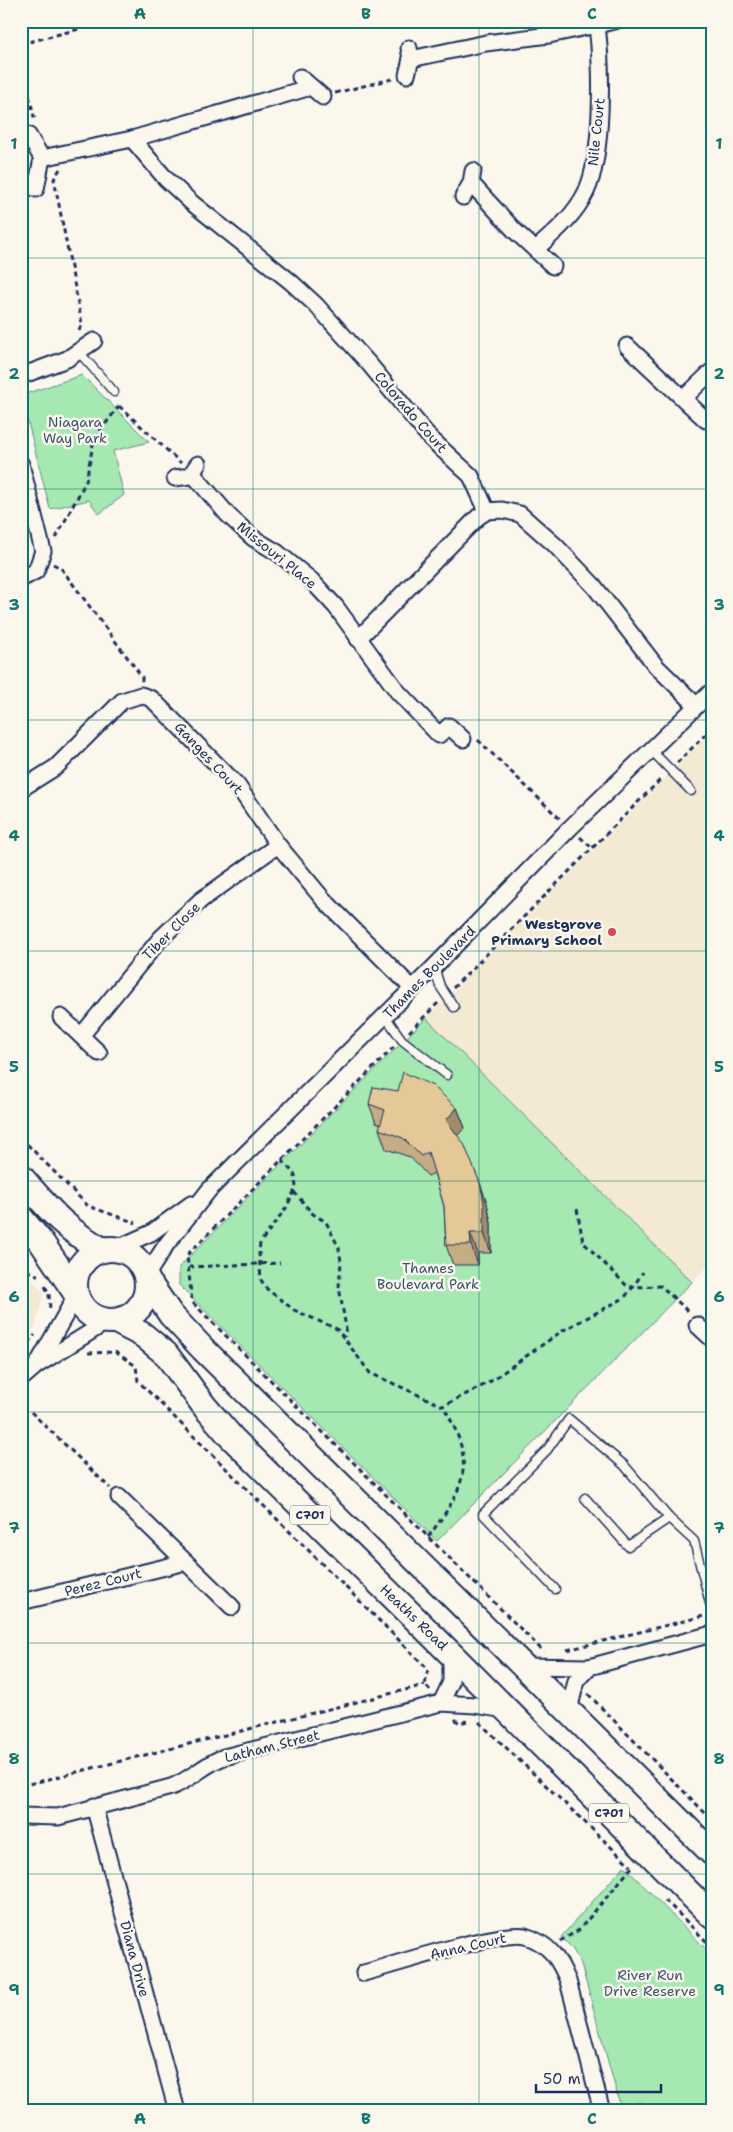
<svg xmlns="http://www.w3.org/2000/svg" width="733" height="2132" viewBox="0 0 733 2132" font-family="'Shantell Sans',sans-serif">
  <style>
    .built { fill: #f4e9d3 }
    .green { fill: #a5e8b2; stroke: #608c88 }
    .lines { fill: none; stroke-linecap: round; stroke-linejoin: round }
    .service-casing { stroke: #1b2f5e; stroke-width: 11 }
    .minor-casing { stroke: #1b2f5e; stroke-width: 19 }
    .primary-casing { stroke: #1b2f5e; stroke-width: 28 }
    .path { stroke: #1b2f5e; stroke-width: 3; stroke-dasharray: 5 4; stroke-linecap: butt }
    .service { stroke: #fbf7ec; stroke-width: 8 }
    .minor { stroke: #fbf7ec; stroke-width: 15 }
    .primary { stroke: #fbf7ec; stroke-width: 24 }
    .wall { fill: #c4ac83; stroke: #1b2f5e }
    .shaded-wall { fill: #a08c6a; stroke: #1b2f5e }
    .building { fill: #e4c898; stroke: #1b2f5e }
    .grid { fill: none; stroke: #0f766e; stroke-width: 1; stroke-opacity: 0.55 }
    .poi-dot { fill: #d1495b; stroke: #fbf7ec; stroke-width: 2 }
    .labels { text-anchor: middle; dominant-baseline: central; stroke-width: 5; stroke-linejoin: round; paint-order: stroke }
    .shield { fill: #fbf7ec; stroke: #5e6b89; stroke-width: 1 }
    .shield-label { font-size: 12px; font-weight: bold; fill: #1b2f5e }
    .street-label { font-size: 14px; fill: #1b2f5e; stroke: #fbf7ec }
    .park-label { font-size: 14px; fill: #37546f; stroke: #fbf7ec }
    .poi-label { font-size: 14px; font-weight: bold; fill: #1b2f5e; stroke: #fbf7ec; text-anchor: end }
    .neatline { fill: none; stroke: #0f766e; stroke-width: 2 }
    .grid-label { font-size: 16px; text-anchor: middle; font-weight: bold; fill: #0f766e }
  </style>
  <rect width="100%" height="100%" fill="#fbf7ec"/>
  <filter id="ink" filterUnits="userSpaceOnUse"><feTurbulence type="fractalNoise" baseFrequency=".02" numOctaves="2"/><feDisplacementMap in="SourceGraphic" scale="10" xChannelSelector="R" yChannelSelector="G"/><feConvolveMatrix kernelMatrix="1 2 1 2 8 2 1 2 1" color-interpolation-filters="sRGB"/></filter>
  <g filter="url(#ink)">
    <!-- built -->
    <g class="built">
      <polygon points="712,731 712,1262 692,1282 426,1018"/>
      <polygon points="21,1269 44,1292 35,1328 21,1342"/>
    </g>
    <!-- green -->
    <g class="green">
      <polygon points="82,375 149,442 113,451 124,495 99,514 89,500 50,509 23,403 28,393"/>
      <polygon points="426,1018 692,1282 437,1541 179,1285 179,1267"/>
      <polygon points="624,1866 712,1955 712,2111 643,2111 640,2102 621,2108 581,1964 572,1948 561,1937"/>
    </g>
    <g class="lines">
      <!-- service casing -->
      <g class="service-casing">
        <g id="service">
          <polyline points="79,352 114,392"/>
          <polyline points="651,750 691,791"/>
          <polyline points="434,967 440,986 454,1007"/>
          <polyline points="385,1016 402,1040 447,1075"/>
          <polyline points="585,1498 628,1546 669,1518"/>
          <polyline points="555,1589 483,1514 547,1450 569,1419 624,1465 669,1518 694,1541 712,1611"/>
        </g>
      </g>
      <!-- minor casing -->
      <g class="minor-casing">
        <g id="minor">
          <polyline points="411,59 486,43 549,35 615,21"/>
          <polyline points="407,75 411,59 409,48"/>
          <polyline points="300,77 323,97"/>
          <polyline points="28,135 42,158 36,189"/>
          <polyline points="132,139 166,179 192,203 291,282 316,305 370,365 430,438 471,476 487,511 502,510 520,514 555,545 594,586 656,666 696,705"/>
          <polyline points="42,158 132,139 311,87"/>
          <polyline points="471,183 515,231 553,266"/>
          <polyline points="463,197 471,183 473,171"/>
          <path d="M536,249C555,232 575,215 586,192C604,154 602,66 597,25"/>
          <polyline points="627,346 706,420"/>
          <polyline points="21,376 67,359 94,341"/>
          <polyline points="684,398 712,371"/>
          <polyline points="21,464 43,551 36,571 21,579"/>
          <polyline points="192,473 228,515 253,538 278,553 311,580 336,607 398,692 439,735 449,726 463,739"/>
          <polyline points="175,478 190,476 198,464"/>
          <polyline points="358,639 478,517 487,511"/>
          <polyline points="21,789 56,767 122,701 141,695 152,699 237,785 278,845 323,899 413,989"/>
          <polyline points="61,1017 99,1053"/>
          <polyline points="81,1036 160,939 201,900 278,845"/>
          <polyline points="115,1249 151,1233 191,1204"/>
          <polyline points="146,1276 166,1245 209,1190 434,967 570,828 712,691"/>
          <polyline points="697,1325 712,1339"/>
          <polyline points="38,1363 76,1296"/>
          <polyline points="21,1379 36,1366 108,1321"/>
          <polyline points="119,1497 232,1607"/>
          <polyline points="21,1602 186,1562"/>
          <polyline points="524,1666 589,1667 712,1634"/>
          <polyline points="441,1703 451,1682 451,1654"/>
          <polyline points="569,1711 576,1681 589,1667"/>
          <polyline points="94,1806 177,2111"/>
          <path d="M21,1816L58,1817L171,1787C191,1780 204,1764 224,1757L441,1703L475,1705L505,1710"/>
          <path d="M364,1973C393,1965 501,1930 525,1936C549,1943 559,1959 568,1981L602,2111"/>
        </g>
      </g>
      <!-- primary casing -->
      <g class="primary-casing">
        <g id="primary">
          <path d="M21,1177C49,1209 65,1230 103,1250"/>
          <polyline points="21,1218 42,1243 75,1292"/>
          <circle cx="111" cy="1285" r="36"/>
          <polyline points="147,1280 171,1315 203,1349 712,1853"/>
          <polyline points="116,1321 143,1335 166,1354 205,1407 232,1438 451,1654 712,1916"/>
        </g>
      </g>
      <!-- path -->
      <g class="path">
        <polyline points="21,44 110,21"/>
        <polyline points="21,61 35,121"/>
        <polyline points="335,93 392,79"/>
        <polyline points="60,169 54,179 82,324 78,333"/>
        <polyline points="119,406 181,463"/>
        <polyline points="56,538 86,481 94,439 119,406"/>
        <polyline points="53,564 61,568 142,677 142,682"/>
        <polyline points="478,740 560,819"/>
        <polyline points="677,763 712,728"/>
        <polyline points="580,837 592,848"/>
        <polyline points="453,988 662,778"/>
        <polyline points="409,1032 438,1003"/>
        <polyline points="394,1047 187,1255 192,1302 544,1652"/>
        <polyline points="21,1138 88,1206 136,1223"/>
        <polyline points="282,1160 295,1175 296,1188 286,1208 260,1243 259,1253 261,1280 267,1289 294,1310 337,1329 370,1373 443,1406 488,1383 562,1331 624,1298 633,1287 661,1286 690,1313"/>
        <polyline points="294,1192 313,1214 326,1222 339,1248 341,1262 339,1287 346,1328 344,1337"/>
        <polyline points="577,1209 583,1242 627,1286 633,1287 643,1272"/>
        <polyline points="21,1264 32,1274 38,1275"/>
        <polyline points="189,1267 280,1263"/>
        <polyline points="45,1286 49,1294 50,1309"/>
        <polyline points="21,1349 35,1335"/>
        <polyline points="88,1353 115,1352 136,1366 138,1381 428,1669 425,1685 430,1690"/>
        <polyline points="31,1412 110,1488"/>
        <path d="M428,1537C466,1487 477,1463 443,1406"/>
        <polyline points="567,1650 704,1616"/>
        <polyline points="588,1694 712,1820"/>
        <polyline points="455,1719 459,1723 467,1721"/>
        <polyline points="479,1722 631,1866"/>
        <polyline points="21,1786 425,1685"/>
        <polyline points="665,1900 712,1947"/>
        <polyline points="560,1941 579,1930 632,1867"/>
      </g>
      <!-- service -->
      <use href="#service" class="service"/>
      <!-- minor -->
      <use href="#minor" class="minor"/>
      <!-- primary -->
      <use href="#primary" class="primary"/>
    </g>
    <!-- wall -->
    <polygon class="wall" points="369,1104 457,1108 465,1128 457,1135 480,1183 487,1203 491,1223 491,1253 478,1253 478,1265 453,1265 446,1245 444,1206 434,1173 428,1176 410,1157 386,1149 379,1129 381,1125 376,1123"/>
    <!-- shaded-wall -->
    <g class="shaded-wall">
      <polygon points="457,1108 465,1128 453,1140 446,1120"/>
      <polygon points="480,1183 487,1203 491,1223 491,1253 484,1233"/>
      <polygon points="470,1233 478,1253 478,1265 471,1245"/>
    </g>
    <!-- building -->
    <polygon class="building" points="403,1072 433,1086 457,1108 446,1120 464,1144 480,1183 484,1204 484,1233 470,1233 471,1245 446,1245 444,1206 428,1152 421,1156 403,1138 379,1129 385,1110 369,1104 373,1087 398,1091"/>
  </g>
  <!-- grid -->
  <path class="grid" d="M253,21V2111M479,21V2111M21,258H712M21,489H712M21,720H712M21,951H712M21,1181H712M21,1412H712M21,1643H712M21,1874H712"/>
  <!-- markers -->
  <circle class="poi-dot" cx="612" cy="932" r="5"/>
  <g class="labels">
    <!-- shield labels -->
    <g class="shield">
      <rect x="290" y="1505.5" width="40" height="19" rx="4"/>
      <rect x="589" y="1803.5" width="40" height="19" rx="4"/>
    </g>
    <g class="shield-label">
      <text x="310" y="1515">C701</text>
      <text x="609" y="1813">C701</text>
    </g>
    <!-- street labels -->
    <g class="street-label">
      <text transform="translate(596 132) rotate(-84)">Nile Court</text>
      <text transform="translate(411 412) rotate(49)">Colorado Court</text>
      <text transform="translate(277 555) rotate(39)">Missouri Place</text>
      <text transform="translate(209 758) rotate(47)">Ganges Court</text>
      <text transform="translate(171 931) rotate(-45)">Tiber Close</text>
      <text transform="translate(429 972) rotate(-45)">Thames Boulevard</text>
      <text transform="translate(103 1582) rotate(-14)">Perez Court</text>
      <text transform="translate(414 1617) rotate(44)">Heaths Road</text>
      <text transform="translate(272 1746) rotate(-14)">Latham Street</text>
      <text transform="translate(468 1946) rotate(-13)">Anna Court</text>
      <text transform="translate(135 1959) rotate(75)">Diana Drive</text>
    </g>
    <!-- park labels -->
    <g class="park-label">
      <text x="75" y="422">Niagara<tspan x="75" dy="16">Way Park</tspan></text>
      <text x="428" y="1268">Thames<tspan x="428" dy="16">Boulevard Park</tspan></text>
      <text x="650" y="1975">River Run<tspan x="650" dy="16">Drive Reserve</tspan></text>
    </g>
    <!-- poi labels -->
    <g class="poi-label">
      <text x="602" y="924">Westgrove<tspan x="602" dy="16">Primary School</tspan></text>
    </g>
  </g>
  <!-- margin -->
  <rect width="733" height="2132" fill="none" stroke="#fbf7ec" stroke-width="55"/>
  <!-- scale -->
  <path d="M536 2084v8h125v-8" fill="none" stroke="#1b2f5e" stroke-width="2.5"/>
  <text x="543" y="2084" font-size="15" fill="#1b2f5e" stroke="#fbf7ec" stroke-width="4" paint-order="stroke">50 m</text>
  <rect x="28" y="28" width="678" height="2076" class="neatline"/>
  <g class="grid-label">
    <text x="140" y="19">A</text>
    <text x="366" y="19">B</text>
    <text x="592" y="19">C</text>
    <text x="14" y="149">1</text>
    <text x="719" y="149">1</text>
    <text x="14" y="379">2</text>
    <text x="719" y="379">2</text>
    <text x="14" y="610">3</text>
    <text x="719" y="610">3</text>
    <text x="14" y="841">4</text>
    <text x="719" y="841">4</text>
    <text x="14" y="1072">5</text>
    <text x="719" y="1072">5</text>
    <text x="14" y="1302">6</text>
    <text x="719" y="1302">6</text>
    <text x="14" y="1533">7</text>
    <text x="719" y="1533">7</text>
    <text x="14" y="1764">8</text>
    <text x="719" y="1764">8</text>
    <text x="14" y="1995">9</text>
    <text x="719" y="1995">9</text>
    <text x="140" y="2124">A</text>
    <text x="366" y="2124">B</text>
    <text x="592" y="2124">C</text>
  </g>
</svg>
